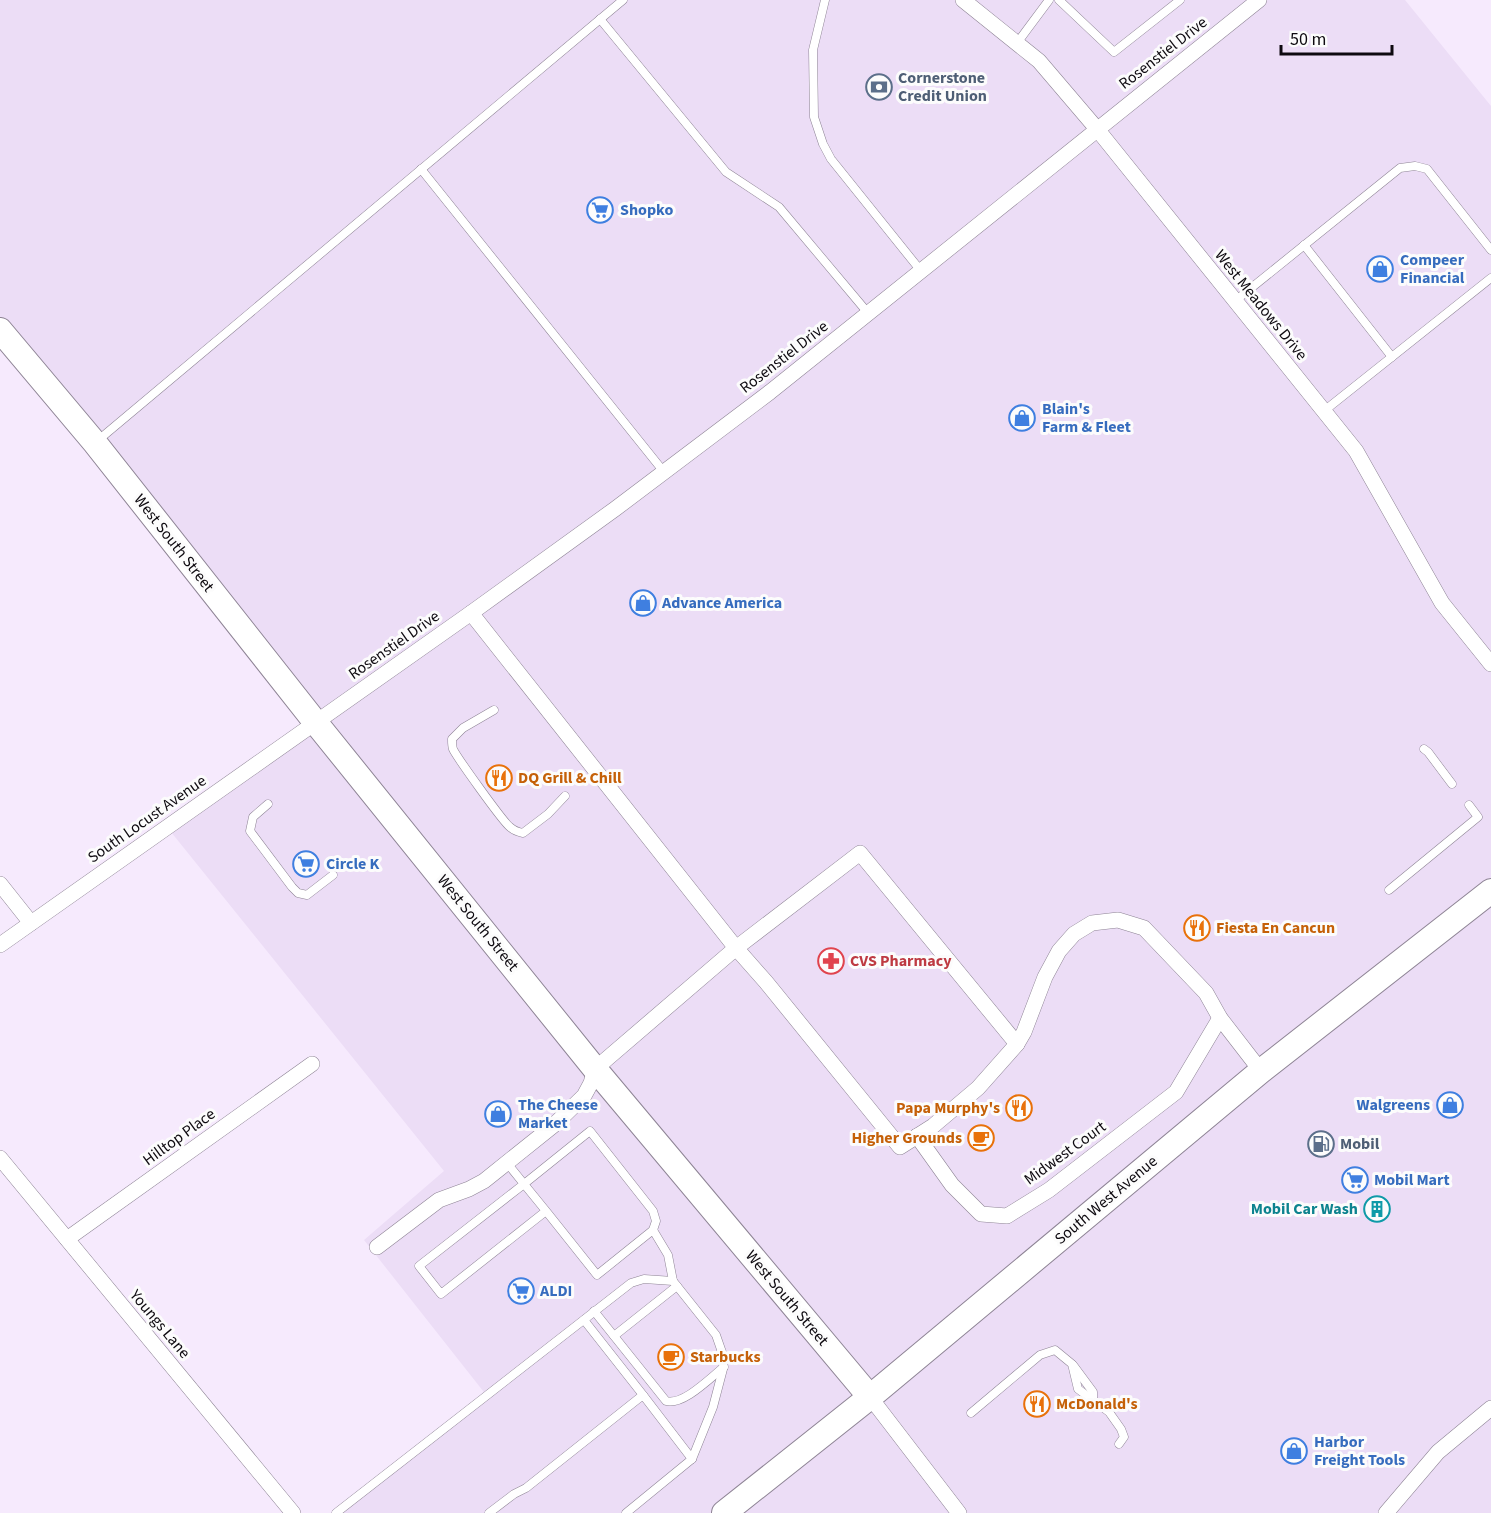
<svg xmlns="http://www.w3.org/2000/svg" width="1491" height="1513" viewBox="0 0 1491 1513" font-family="'Source Sans 3',sans-serif">
  <style>
    .built { fill: #ecddf6 }
    .lines { fill: none; stroke-linecap: round; stroke-linejoin: round }
    .lane-casing { stroke: #8e8495; stroke-width: 9 }
    .street-casing { stroke: #8e8495; stroke-width: 16 }
    .primary-casing { stroke: #8e8495; stroke-width: 26 }
    .lane { stroke: #fff; stroke-width: 8 }
    .street { stroke: #fff; stroke-width: 15 }
    .primary { stroke: #fff; stroke-width: 24 }
    .labels { text-anchor: middle; dominant-baseline: central; stroke-width: 6; stroke-linejoin: round; paint-order: stroke }
    .street-label { font-size: 16px; fill: #0e0a10; stroke: #fcfcfc }
    .service-label { font-size: 16px; font-weight: bold; fill: #4e5e75; stroke: #fcfcfc; text-anchor: start }
    .shop-label { font-size: 16px; font-weight: bold; fill: #366cbe; stroke: #fcfcfc; text-anchor: start }
    .food-label { font-size: 16px; font-weight: bold; fill: #c56008; stroke: #fcfcfc; text-anchor: start }
    .health-label { font-size: 16px; font-weight: bold; fill: #be3a42; stroke: #fcfcfc; text-anchor: start }
    .culture-label { font-size: 16px; font-weight: bold; fill: #0d838f; stroke: #fcfcfc; text-anchor: end }
  </style>
  <rect width="100%" height="100%" fill="#f6eafd"/>
  <!-- built -->
  <polygon class="built" points="0,0 1405,0 1491,106 1491,1513 336,1513 487,1396 364,1240 444,1171 167,827 316,723 0,328"/>
  <g class="lines">
    <!-- lane casing -->
    <g class="lane-casing">
      <g id="lane">
        <polyline points="825,0 813,50 814,117 823,144 831,159 921,271"/>
        <polyline points="1059,0 1114,52 1180,0"/>
        <polyline points="600,19 726,172 779,207 868,313"/>
        <polyline points="1017,43 1049,0"/>
        <polyline points="421,169 664,472"/>
        <polyline points="1304,245 1392,357"/>
        <polyline points="1235,301 1400,168 1415,166 1427,169 1491,250"/>
        <polyline points="1324,411 1491,278"/>
        <polyline points="96,442 623,0"/>
        <path d="M494,710L463,728L452,739C452,742 452,746 453,749C456,756 503,822 510,827C513,830 518,832 523,833L548,814L565,796"/>
        <polyline points="1424,749 1428,752 1452,784"/>
        <polyline points="268,804 253,817 250,831 292,887 298,893 307,895 333,875"/>
        <polyline points="1389,890 1478,817 1469,805"/>
        <polyline points="507,1163 524,1184 419,1266 441,1294 546,1211 597,1275 653,1230 656,1221 653,1211 590,1131 524,1184 546,1211"/>
        <polyline points="653,1230 668,1255 673,1281 716,1335 724,1358 723,1369 713,1407 692,1459"/>
        <path d="M594,1311L666,1401C683,1406 710,1378 724,1367"/>
        <polyline points="584,1320 643,1395"/>
        <polyline points="614,1336 677,1286"/>
        <polyline points="1073,1365 1093,1392 1093,1402"/>
        <polyline points="971,1413 1040,1355 1055,1350 1072,1364 1078,1389 1109,1412 1121,1429 1124,1437 1119,1444"/>
        <polyline points="336,1513 631,1283 644,1279 673,1281"/>
        <polyline points="489,1513 514,1494 526,1488 643,1395 692,1459 626,1513"/>
      </g>
    </g>
    <!-- street casing -->
    <g class="street-casing">
      <g id="street">
        <polyline points="963,0 1039,61 1097,129 1356,451 1442,603 1491,664"/>
        <polyline points="471,613 736,948 860,853 1017,1044"/>
        <polyline points="0,884 31,923"/>
        <polyline points="0,945 471,613 615,509 770,392 1259,0"/>
        <polyline points="917,1136 952,1185 981,1214 1007,1216 1049,1190 1176,1092 1220,1018"/>
        <polyline points="0,1158 293,1513"/>
        <polyline points="67,1239 312,1064"/>
        <polyline points="377,1247 439,1200 469,1189 484,1181 554,1125 584,1096 591,1083 595,1069 736,948 766,982 900,1147 933,1126 978,1088 1017,1044 1024,1032 1045,977 1059,951 1074,934 1092,923 1118,920 1144,928 1206,993 1220,1018 1261,1071"/>
        <polyline points="870,1397 959,1513"/>
        <polyline points="1386,1513 1438,1452 1491,1408"/>
      </g>
    </g>
    <!-- primary casing -->
    <g class="primary-casing">
      <g id="primary">
        <polyline points="0,330 95,443 316,723 595,1069 870,1397"/>
        <polyline points="724,1513 870,1397 1261,1071 1491,891"/>
      </g>
    </g>
    <!-- lane -->
    <use href="#lane" class="lane"/>
    <!-- street -->
    <use href="#street" class="street"/>
    <!-- primary -->
    <use href="#primary" class="primary"/>
  </g>
  <!-- icons -->
  <defs>
    <g id="bank-ring" transform="scale(1.35)"><circle r="9.5" fill="#fcfcfc" stroke="#5c6f8a" stroke-width="1.5"/><path d="M-6-4H6V4H-6ZM0-2.3a2.3 2.3 0 1 0 0 4.6a2.3 2.3 0 1 0 0-4.6Z" fill="#5c6f8a"/></g>
    <g id="supermarket-ring" transform="scale(1.35)"><circle r="9.5" fill="#fcfcfc" stroke="#3f7fe0" stroke-width="1.5"/><path d="M-6-5.5h2.5l.6 2H6L4.5 2H-2.5L-4.4-4H-6ZM-1.5 3.2a1.3 1.3 0 1 0 .1 0ZM3 3.2a1.3 1.3 0 1 0 .1 0Z" fill="#3f7fe0"/></g>
    <g id="shop-ring" transform="scale(1.35)"><circle r="9.5" fill="#fcfcfc" stroke="#3f7fe0" stroke-width="1.5"/><path d="M-5-2.5h2.3a2.7 3.5 0 0 1 5.4 0H5L5.5 6h-11ZM-1.5-2.5h3a1.5 2.3 0 0 0-3 0Z" fill="#3f7fe0"/></g>
    <g id="restaurant-ring" transform="scale(1.35)"><circle r="9.5" fill="#fcfcfc" stroke="#e8710a" stroke-width="1.5"/><path d="M-5-6h1v4h1v-4h1v4h1v-4h1v5L-1.5 .5V6h-2V.5L-5-1ZM5-6V6H3V1.5H1.5Q1.5-4 5-6Z" fill="#e8710a"/></g>
    <g id="pharmacy-ring" transform="scale(1.35)"><circle r="9.5" fill="#fcfcfc" stroke="#e0444e" stroke-width="1.5"/><path d="M-2-6h4v4h4v4h-4v4h-4v-4h-4v-4h4Z" fill="#e0444e"/></g>
    <g id="cafe-ring" transform="scale(1.35)"><circle r="9.5" fill="#fcfcfc" stroke="#e8710a" stroke-width="1.5"/><path d="M-5.5-4.5H6V0H3Q3 3.5 0 3.5H-2.5Q-5.5 3.5-5.5 0ZM3-3.2v2h1.7v-2ZM-6 4.5H4V6H-6Z" fill="#e8710a"/></g>
    <g id="fuel-ring" transform="scale(1.35)"><circle r="9.5" fill="#fcfcfc" stroke="#5c6f8a" stroke-width="1.5"/><path d="M-5.5-6h7V0h2V4h1.3V-2.5L3-4.5l.8-.8L6-3V5H2.5V1h-1V6h-7ZM-4.2-4.7v3.2H.2V-4.7Z" fill="#5c6f8a"/></g>
    <g id="building-ring" transform="scale(1.35)"><circle r="9.5" fill="#fcfcfc" stroke="#0f9aa8" stroke-width="1.5"/><path d="M-4-6H4V6H1V3H-1V6H-4ZM-2.5-4.3h1.7v1.8h-1.7ZM.8-4.3h1.7v1.8H.8ZM-2.5-1h1.7V.8h-1.7ZM.8-1h1.7V.8H.8Z" fill="#0f9aa8"/></g>
  </defs>
  <g fill-rule="evenodd">
    <use href="#bank-ring" x="879" y="87"/>
    <use href="#supermarket-ring" x="600" y="210"/>
    <use href="#shop-ring" x="1380" y="269"/>
    <use href="#shop-ring" x="1022" y="418"/>
    <use href="#shop-ring" x="643" y="603"/>
    <use href="#restaurant-ring" x="499" y="778"/>
    <use href="#supermarket-ring" x="306" y="864"/>
    <use href="#restaurant-ring" x="1197" y="928"/>
    <use href="#pharmacy-ring" x="831" y="961"/>
    <use href="#shop-ring" x="1450" y="1105"/>
    <use href="#restaurant-ring" x="1019" y="1108"/>
    <use href="#shop-ring" x="498" y="1114"/>
    <use href="#cafe-ring" x="981" y="1138"/>
    <use href="#fuel-ring" x="1321" y="1144"/>
    <use href="#supermarket-ring" x="1355" y="1180"/>
    <use href="#building-ring" x="1377" y="1209"/>
    <use href="#supermarket-ring" x="521" y="1291"/>
    <use href="#cafe-ring" x="671" y="1357"/>
    <use href="#restaurant-ring" x="1037" y="1404"/>
    <use href="#shop-ring" x="1294" y="1451"/>
  </g>
  <g class="labels">
    <!-- street labels -->
    <g class="street-label">
      <text transform="translate(1163 53) rotate(-38)">Rosenstiel Drive</text>
      <text transform="translate(1261 305) rotate(51)">West Meadows Drive</text>
      <text transform="translate(784 357) rotate(-38)">Rosenstiel Drive</text>
      <text transform="translate(174 543) rotate(52)">West South Street</text>
      <text transform="translate(394 645) rotate(-35)">Rosenstiel Drive</text>
      <text transform="translate(147 819) rotate(-35)">South Locust Avenue</text>
      <text transform="translate(478 923) rotate(51)">West South Street</text>
      <text transform="translate(179 1137) rotate(-36)">Hilltop Place</text>
      <text transform="translate(1065 1153) rotate(-36)">Midwest Court</text>
      <text transform="translate(1106 1200) rotate(-40)">South West Avenue</text>
      <text transform="translate(787 1298) rotate(50)">West South Street</text>
      <text transform="translate(160 1324) rotate(50)">Youngs Lane</text>
    </g>
    <!-- service labels -->
    <g class="service-label">
      <text x="898" y="78">Cornerstone<tspan x="898" dy="18">Credit Union</tspan></text>
      <text x="1340" y="1144">Mobil</text>
    </g>
    <!-- shop labels -->
    <g class="shop-label">
      <text x="620" y="210">Shopko</text>
      <text x="1400" y="260">Compeer<tspan x="1400" dy="18">Financial</tspan></text>
      <text x="1042" y="409">Blain's<tspan x="1042" dy="18">Farm &amp; Fleet</tspan></text>
      <text x="662" y="603">Advance America</text>
      <text x="326" y="864">Circle K</text>
      <text x="518" y="1105">The Cheese<tspan x="518" dy="18">Market</tspan></text>
      <text x="1430" y="1105" text-anchor="end">Walgreens</text>
      <text x="1374" y="1180">Mobil Mart</text>
      <text x="540" y="1291">ALDI</text>
      <text x="1314" y="1442">Harbor<tspan x="1314" dy="18">Freight Tools</tspan></text>
    </g>
    <!-- food labels -->
    <g class="food-label">
      <text x="518" y="778">DQ Grill &amp; Chill</text>
      <text x="1216" y="928">Fiesta En Cancun</text>
      <text x="1000" y="1108" text-anchor="end">Papa Murphy's</text>
      <text x="962" y="1138" text-anchor="end">Higher Grounds</text>
      <text x="690" y="1357">Starbucks</text>
      <text x="1056" y="1404">McDonald's</text>
    </g>
    <!-- health labels -->
    <g class="health-label">
      <text x="850" y="961">CVS Pharmacy</text>
    </g>
    <!-- culture labels -->
    <g class="culture-label">
      <text x="1358" y="1209">Mobil Car Wash</text>
    </g>
  </g>
  <!-- scale -->
  <path d="M1281 45v9h111v-9" fill="none" stroke="#0e0a10" stroke-width="3"/>
  <text x="1290" y="45" font-size="18" fill="#0e0a10" stroke="#fcfcfc" stroke-width="4.5" paint-order="stroke">50 m</text>
</svg>
